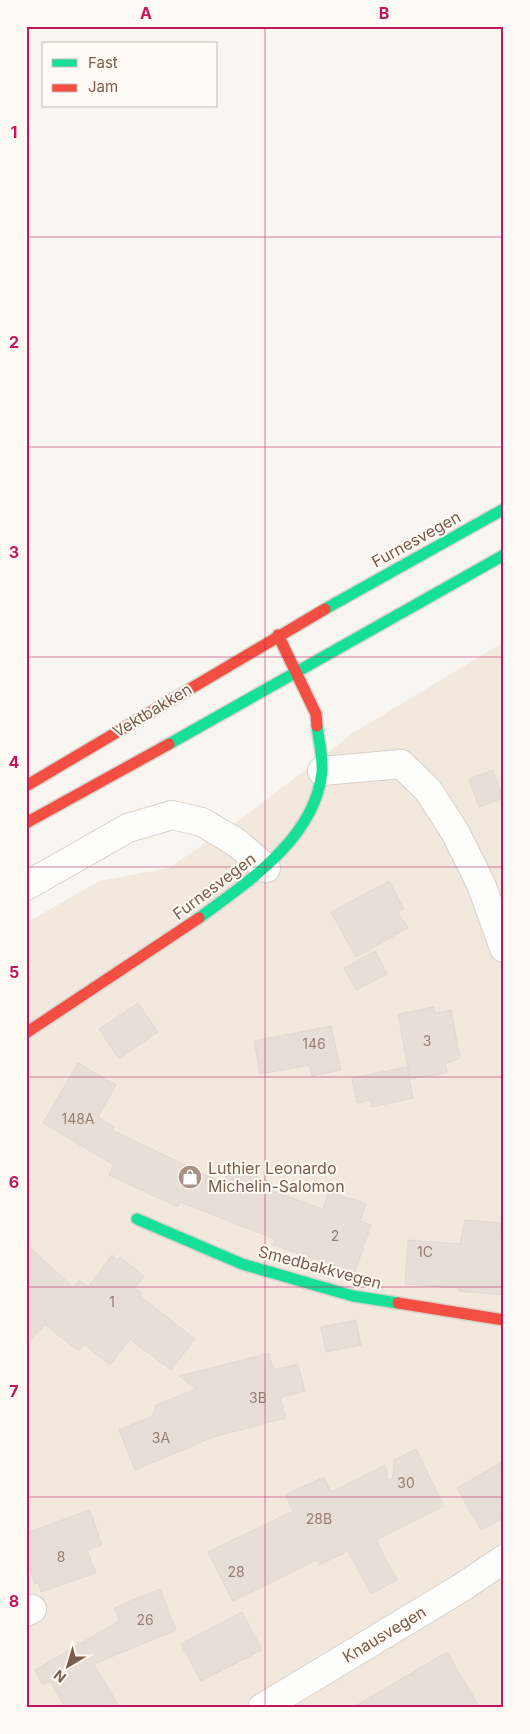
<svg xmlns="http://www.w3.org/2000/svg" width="530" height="1734" viewBox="0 0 530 1734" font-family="Inter,sans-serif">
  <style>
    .residential { fill: #f2e8de }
    .building { fill: #e6ded7; stroke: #e2d8d2 }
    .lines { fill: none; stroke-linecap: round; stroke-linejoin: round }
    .street-casing { stroke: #d7d1cb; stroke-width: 30 }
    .fast-casing { stroke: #d9d2cb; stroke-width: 14 }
    .jam-casing { stroke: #d9d2cb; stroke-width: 14 }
    .street { stroke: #fefefd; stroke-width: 28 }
    .fast { stroke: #16e098; stroke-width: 11 }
    .jam { stroke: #f24e42; stroke-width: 11 }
    .grid { fill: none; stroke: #c2185b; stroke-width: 1; stroke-opacity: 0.55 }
    .labels { text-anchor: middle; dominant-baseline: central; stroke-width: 4; stroke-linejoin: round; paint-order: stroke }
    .number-label { font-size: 14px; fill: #977e72 }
    .street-label { font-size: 16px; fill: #7a5c4d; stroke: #fffaf3 }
    .poi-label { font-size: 16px; fill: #7a5c4d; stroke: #fffaf3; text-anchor: start }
    .neatline { fill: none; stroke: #c2185b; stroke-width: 2 }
    .grid-label { font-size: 16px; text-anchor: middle; font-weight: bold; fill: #c2185b }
  </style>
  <rect width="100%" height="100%" fill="#f9f5f0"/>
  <!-- residential -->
  <polygon class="residential" points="504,642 504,1708 26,1708 26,923 99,881 169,868 249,813 353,733"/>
  <!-- building -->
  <g class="building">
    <polygon points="493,770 503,798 479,807 469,779"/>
    <polygon points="389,881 404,909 398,912 408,928 356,957 331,912"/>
    <polygon points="375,951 387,974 356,990 344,968"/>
    <polygon points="138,1003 158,1032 119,1059 99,1029"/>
    <polygon points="434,1007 435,1013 451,1010 460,1058 445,1064 447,1073 410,1079 398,1014"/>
    <polygon points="331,1026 341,1070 312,1076 310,1065 260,1074 254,1041"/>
    <polygon points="78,1063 116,1085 98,1117 114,1127 112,1130 223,1183 230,1166 270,1182 267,1189 323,1209 329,1191 366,1204 360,1221 371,1225 355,1272 273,1245 275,1239 180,1202 178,1207 109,1175 114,1165 43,1123"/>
    <polygon points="407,1067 413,1098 372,1107 371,1100 357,1103 352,1078"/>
    <polygon points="465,1220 501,1223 500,1234 504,1234 504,1295 459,1291 459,1288 405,1284 408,1240 460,1244"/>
    <polygon points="26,1244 73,1287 79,1280 88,1287 112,1255 118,1260 120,1257 144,1276 135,1288 142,1294 140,1296 195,1339 171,1370 130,1339 110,1365 84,1344 79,1351 45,1325 26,1343"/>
    <polygon points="356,1320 361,1345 326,1352 321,1327"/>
    <polygon points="269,1353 273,1370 298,1364 305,1391 280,1398 286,1418 213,1437 135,1470 119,1430 153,1416 156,1405 196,1389 179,1376"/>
    <polygon points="416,1449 444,1506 376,1540 397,1580 371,1594 348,1551 319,1565 316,1560 233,1601 208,1552 293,1511 285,1495 324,1477 331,1492 385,1465 388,1479 393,1479 394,1460"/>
    <polygon points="504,1461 504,1518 481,1530 457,1488"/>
    <polygon points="90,1510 102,1545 87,1550 96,1573 41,1592 39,1583 35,1584 26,1557 26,1533"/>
    <polygon points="160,1589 176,1630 94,1664 120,1708 66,1708 50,1681 42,1684 35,1670 119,1621 114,1608"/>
    <polygon points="242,1612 262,1650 201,1681 181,1644"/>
    <polygon points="447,1652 480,1708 352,1708"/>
  </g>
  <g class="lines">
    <!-- street casing -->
    <g class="street-casing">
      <g id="street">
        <polyline points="322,771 401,764 428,790 455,832 481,884 504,948"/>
        <polyline points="26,886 128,828 172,815 202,822 237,843 266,868"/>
        <polyline points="26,1612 32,1609"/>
        <polyline points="262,1708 461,1588 504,1559"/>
      </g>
    </g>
    <!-- fast casing -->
    <g class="fast-casing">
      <g id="fast">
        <polyline points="325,609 504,509"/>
        <polyline points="169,744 504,555"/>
        <path d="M199,918C248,882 315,838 322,772C323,758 319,741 317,726"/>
        <polyline points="137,1219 242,1264 353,1296 398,1303"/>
      </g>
    </g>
    <!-- jam casing -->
    <g class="jam-casing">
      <g id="jam">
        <polyline points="278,635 316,714 317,726"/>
        <polyline points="26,786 325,609"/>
        <polyline points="26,823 169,744"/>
        <polyline points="26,1033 199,918"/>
        <polyline points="398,1303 504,1320"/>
      </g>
    </g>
    <!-- street -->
    <use href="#street" class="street"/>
    <!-- fast -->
    <use href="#fast" class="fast"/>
    <!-- jam -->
    <use href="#jam" class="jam"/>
  </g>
  <!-- grid -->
  <path class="grid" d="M265,26V1708M26,237H504M26,447H504M26,657H504M26,867H504M26,1077H504M26,1287H504M26,1497H504"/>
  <!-- icons -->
  <defs>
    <g id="shop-disc" transform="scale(1.25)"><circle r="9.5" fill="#a69286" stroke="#fffaf3"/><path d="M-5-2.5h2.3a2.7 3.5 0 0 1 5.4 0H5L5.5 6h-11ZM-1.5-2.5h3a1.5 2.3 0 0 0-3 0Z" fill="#fff"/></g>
  </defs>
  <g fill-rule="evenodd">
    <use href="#shop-disc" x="190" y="1177"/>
  </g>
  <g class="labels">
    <!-- number labels -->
    <g class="number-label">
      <text x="427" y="1040">3</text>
      <text x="314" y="1043">146</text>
      <text x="78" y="1118">148A</text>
      <text x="335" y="1235">2</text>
      <text x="425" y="1251">1C</text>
      <text x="112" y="1301">1</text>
      <text x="258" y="1397">3B</text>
      <text x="161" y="1437">3A</text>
      <text x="406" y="1482">30</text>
      <text x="319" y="1518">28B</text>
      <text x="61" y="1556">8</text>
      <text x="236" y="1571">28</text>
      <text x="145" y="1619">26</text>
    </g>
    <!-- street labels -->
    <g class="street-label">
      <text transform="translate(416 539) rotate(-29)">Furnesvegen</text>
      <text transform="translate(152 710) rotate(-31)">Vektbakken</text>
      <text transform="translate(214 886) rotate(-37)">Furnesvegen</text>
      <text transform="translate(320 1267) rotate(15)">Smedbakkvegen</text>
      <text transform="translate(384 1634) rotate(-31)">Knausvegen</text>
    </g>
    <!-- poi labels -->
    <g class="poi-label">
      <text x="208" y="1168">Luthier Leonardo<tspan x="208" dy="18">Michelin-Salomon</tspan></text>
    </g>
  </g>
  <!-- border -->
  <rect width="530" height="1734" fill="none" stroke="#fffaf3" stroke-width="55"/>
  <!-- legend -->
  <rect x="42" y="42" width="175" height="65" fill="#fffaf3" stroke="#cabbb1"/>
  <rect x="52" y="59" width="25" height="8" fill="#16e098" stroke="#cabbb1"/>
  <text x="88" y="68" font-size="15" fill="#7a5c4d">Fast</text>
  <rect x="52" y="84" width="25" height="8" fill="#f24e42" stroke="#cabbb1"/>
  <text x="88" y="92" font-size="15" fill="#7a5c4d">Jam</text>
  <!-- north arrow -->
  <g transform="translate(68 1666) rotate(218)" stroke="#fffaf3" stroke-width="4" paint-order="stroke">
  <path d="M0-4L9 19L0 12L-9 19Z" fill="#7a5c4d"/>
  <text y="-8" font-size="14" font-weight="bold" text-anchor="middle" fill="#7a5c4d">N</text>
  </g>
  <rect x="28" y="28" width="474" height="1678" class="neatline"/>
  <g class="grid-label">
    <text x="146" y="19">A</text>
    <text x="384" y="19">B</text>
    <text x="14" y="138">1</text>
    <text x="14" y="348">2</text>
    <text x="14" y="558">3</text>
    <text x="14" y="768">4</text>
    <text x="14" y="978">5</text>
    <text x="14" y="1188">6</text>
    <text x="14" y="1397">7</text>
    <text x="14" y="1607">8</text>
  </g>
</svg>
